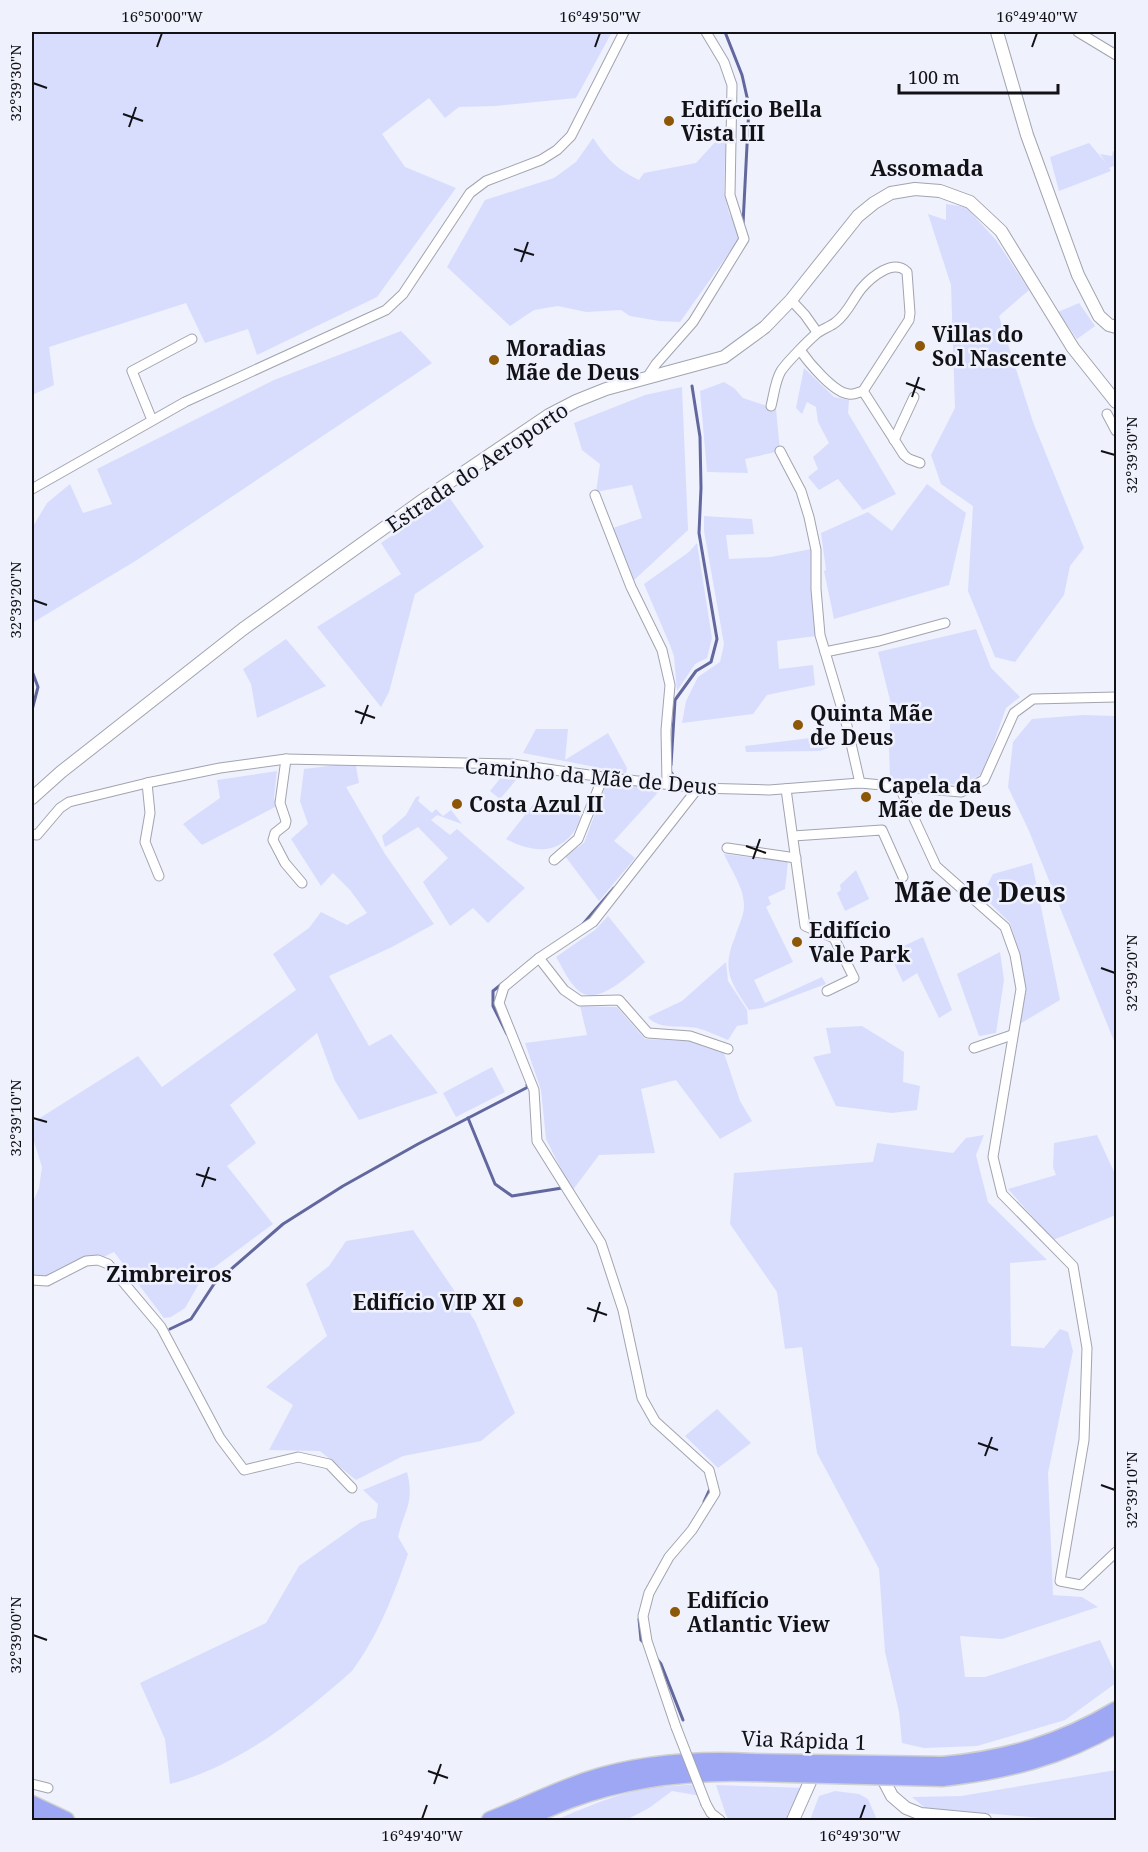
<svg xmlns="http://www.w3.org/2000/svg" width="1148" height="1852" viewBox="0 0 1148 1852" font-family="'Noto Serif',serif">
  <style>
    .green { fill: #d8ddfe }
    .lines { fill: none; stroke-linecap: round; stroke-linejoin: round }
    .stream { stroke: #62679e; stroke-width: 3 }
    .street-casing { stroke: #a2a4af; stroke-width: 11 }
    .secondary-casing { stroke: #a2a4af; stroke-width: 14 }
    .highway-casing { stroke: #d0d0d0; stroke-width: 19 }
    .street { stroke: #fff; stroke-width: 9 }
    .secondary { stroke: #fff; stroke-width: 12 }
    .highway { stroke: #9ea7f4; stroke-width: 16 }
    .street-bridge-casing { stroke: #a2a4af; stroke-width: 11; stroke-linecap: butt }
    .highway-bridge-casing { stroke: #d0d0d0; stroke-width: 19; stroke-linecap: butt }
    .street-bridge { stroke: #fff; stroke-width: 9 }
    .highway-bridge { stroke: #9ea7f4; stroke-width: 16 }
    .ticks { fill: none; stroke: #121216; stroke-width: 2 }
    .poi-dot { fill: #8c5706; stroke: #eff1fd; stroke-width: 2 }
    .labels { text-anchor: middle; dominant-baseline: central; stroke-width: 5; stroke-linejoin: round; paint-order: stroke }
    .poi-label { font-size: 21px; font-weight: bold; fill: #121216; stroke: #eff1fd; text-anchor: start }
    .street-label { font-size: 21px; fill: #121216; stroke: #eff1fd }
    .neighbourhood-label { font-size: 22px; font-weight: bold; fill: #121216; stroke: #eff1fd }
    .district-label { font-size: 27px; font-weight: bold; fill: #121216; stroke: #eff1fd }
    .neatline { fill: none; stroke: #121216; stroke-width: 2 }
    .ticks-label { font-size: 15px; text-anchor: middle; fill: #121216 }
  </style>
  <rect width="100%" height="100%" fill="#eff1fd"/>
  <!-- green -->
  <g class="green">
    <polygon points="32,32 612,32 576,98 495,106 459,107 445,118 429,98 382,134 405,167 456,188 377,297 257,355 248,329 205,343 186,303 49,347 54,385 32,395"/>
    <path d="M726,125L724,192L729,213L741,236L680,322L659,321L630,316L621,310L586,312L558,306L534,310L510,326L447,267L485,200L554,178L576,162L593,138C608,160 615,168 639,180L644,173L696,163L717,140Z"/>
    <polygon points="1089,143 1106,163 1100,154 1112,156 1113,151 1116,152 1116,165 1109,168 1111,171 1059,191 1050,157"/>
    <polygon points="946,204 966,207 996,240 1029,290 999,316 1033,422 1084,548 1070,566 1064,595 1015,662 995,657 968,591 973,506 941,484 931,455 955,408 951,285 928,214 946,220"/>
    <polygon points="1079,303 1095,326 1077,339 1058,312"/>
    <polygon points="401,331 432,363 137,560 32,623 32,528 47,503 70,484 83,513 112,504 97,469 274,380"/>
    <polygon points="804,368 834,397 849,400 848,413 896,494 863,510 838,479 819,490 808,477 818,469 813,457 829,443 818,422 816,407 807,402 802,414 796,408"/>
    <polygon points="724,382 734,388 743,398 776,409 780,451 745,459 748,473 707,472 700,391"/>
    <polygon points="682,387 688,530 632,582 613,528 642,518 632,485 596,492 600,464 582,450 574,423 645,395"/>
    <polygon points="927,484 966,513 949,585 834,619 824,571 826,570 821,533 868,512 892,531"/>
    <polygon points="449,497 484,547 415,594 389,692 381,707 317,627 401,574 381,543"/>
    <polygon points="704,516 752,519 754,534 726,535 729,559 771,557 811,549 816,636 777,641 779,669 813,665 815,685 767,695 753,714 682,723 686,701 698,677 720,662 724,644 704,531"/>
    <polygon points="697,543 712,638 707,658 695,664 677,691 674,656 670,645 644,584 689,552"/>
    <polygon points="976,629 991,668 1020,697 1006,708 991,751 980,775 960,785 890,779 889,748 891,704 878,652"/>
    <polygon points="286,639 326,686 257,718 251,684 243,669"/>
    <polygon points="1083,715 1116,716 1116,1046 1029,831 1008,787 1013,742 1032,719"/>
    <polygon points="536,729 568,729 565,760 608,733 627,768 626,773 523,753"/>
    <polygon points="810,738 810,748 830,747 820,751 746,752 745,746"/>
    <path d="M336,765L356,766L359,783L346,787L385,854L434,924L392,947L329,976L369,1046L391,1034L438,1093L359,1120L335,1081L317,1033L230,1105L256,1143L227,1166L273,1224L204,1275L185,1308L171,1317L164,1318L114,1252C96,1260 49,1288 32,1275V1204L39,1188L42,1167L32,1135V1123L138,1056L162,1087L296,990L273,954L309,928L321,912L347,925L367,913L350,890L333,873L321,886L291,839L308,824L300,801L304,769Z"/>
    <polygon points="277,771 274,798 277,806 202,845 183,824 220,798 217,780"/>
    <polygon points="522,773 500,799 490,791 503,775"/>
    <polygon points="607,782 662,788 614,841 635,858 599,901 565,856 584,843"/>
    <polygon points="420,796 418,801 432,813 436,809 443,816 451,810 462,824 437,815 431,820 450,835 457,829 525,888 488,923 473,908 450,926 423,882 448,858 418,827 385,847 382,836 406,815 416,797"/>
    <path d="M553,800L581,817C568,854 537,856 506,839L536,801L545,807Z"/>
    <path d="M724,854L788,862L785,889L768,897L771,904L766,907L793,962L754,980L765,1003L822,977L826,984L762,1008L749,1010C731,982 721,971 735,937C738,927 744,916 744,906C744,887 731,870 724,854Z"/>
    <polygon points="1032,863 1060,1000 1018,1025 1025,988 1018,949 1010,923 982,895 993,874"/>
    <polygon points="856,870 869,899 845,911 837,893 841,890 840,885"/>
    <path d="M608,916L645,962C632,973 602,1002 584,994C571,988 563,968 556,957L595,930Z"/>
    <polygon points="923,937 952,1010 939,1018 917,973 903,982 889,953"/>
    <polygon points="1000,952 1004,980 996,1033 979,1036 957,974"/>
    <path d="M726,962L728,981L747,1010L748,1024L737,1026L728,1040C718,1036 708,1031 697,1028C682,1025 658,1030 648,1017L682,1001Z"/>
    <polygon points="580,1006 617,1007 645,1039 689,1041 724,1053 740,1101 752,1121 720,1139 676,1080 641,1089 655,1153 599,1155 572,1191 546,1139 541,1090 525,1043 587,1035"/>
    <polygon points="862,1026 904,1052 903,1082 920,1086 917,1110 892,1113 836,1106 813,1057 831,1053 826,1028"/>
    <polygon points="492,1067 505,1092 456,1117 443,1093"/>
    <polygon points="984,1135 976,1155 988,1202 1047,1260 1010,1263 1011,1346 1044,1348 1060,1329 1068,1332 1073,1351 1048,1473 1053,1595 1082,1597 1098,1607 1002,1639 960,1636 965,1677 985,1677 1100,1640 1116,1675 1116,1683 1065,1720 977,1746 924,1748 902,1743 899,1712 885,1652 879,1569 817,1453 802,1347 785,1349 777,1292 730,1224 734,1173 873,1162 877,1143 953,1153 966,1138"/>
    <polygon points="1097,1135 1116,1176 1116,1215 1053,1240 1008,1189 1056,1175 1053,1167 1054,1143"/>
    <polygon points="413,1230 475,1321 515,1413 481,1441 403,1456 356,1480 320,1451 269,1450 293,1405 266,1387 327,1336 306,1284 329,1266 346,1241"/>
    <polygon points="717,1409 751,1443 718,1468 685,1436"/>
    <path d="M407,1472C415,1503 404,1510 398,1537L408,1554C394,1594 378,1636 352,1671C300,1717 239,1766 170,1784L165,1739L140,1683L266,1623L299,1566L361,1522L376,1518L378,1504L363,1490Z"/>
    <polygon points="1116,1770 1116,1820 1065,1820 925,1808 912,1797 961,1796"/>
    <path d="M697,1784L701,1796L672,1791L649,1808L626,1820H556C579,1810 602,1800 627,1793C650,1787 673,1786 697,1784Z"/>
    <polygon points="716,1785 803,1788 787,1815 786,1820 729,1820 726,1815"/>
    <polygon points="835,1791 859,1794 868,1799 877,1820 810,1820 819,1796"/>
  </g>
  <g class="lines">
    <!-- stream -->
    <g class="stream">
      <polyline points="725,32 742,75 749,106 743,224"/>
      <polyline points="32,671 38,687 32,710"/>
      <polyline points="671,765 675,700 696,671 711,662 717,639 699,533 701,488 700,437 692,386"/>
      <polyline points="670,771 679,783"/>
      <polyline points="583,924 614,888"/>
      <polyline points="503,983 493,991 493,1006 507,1034"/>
      <polyline points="468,1118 495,1184 512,1196 562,1188 564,1190"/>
      <polyline points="170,1329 191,1319 214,1284 283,1224 343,1186 418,1144 528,1087 527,1085"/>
      <polyline points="704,1502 710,1489"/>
      <polyline points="639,1619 641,1640 643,1642"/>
      <polyline points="657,1659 661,1664 683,1720"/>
    </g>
    <!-- street casing -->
    <g class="street-casing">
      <g id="street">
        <polyline points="1078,32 1116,55"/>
        <polyline points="791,300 805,315 817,332"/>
        <polyline points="646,379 656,364 693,322 744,239 730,195 732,85 724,62 706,32"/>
        <polyline points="863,391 904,455 909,459 920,463"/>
        <path d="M771,406C774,395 775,381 781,371C787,362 808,341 816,334C822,329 830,327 836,322C847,314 853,299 861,289C871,277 894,258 907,272L910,313L909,320L863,391C859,392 854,395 849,394C834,393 809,363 800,350"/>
        <polyline points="1107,414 1116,431"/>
        <polyline points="152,420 132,371 192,339"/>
        <polyline points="894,440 914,397"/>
        <polyline points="780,451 801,491 809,517 816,550 816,589 820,635 847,726 860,783"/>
        <polyline points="32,489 185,402 386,310 403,294 470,193 486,181 541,160 557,150 571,136 624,32"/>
        <polyline points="595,495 631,587 662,650 670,685 666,730 667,783"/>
        <polyline points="825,652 879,641 945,623"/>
        <polyline points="286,759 280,803 286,821 285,825 275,833 273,840 285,863 302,883"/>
        <polyline points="147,783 150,813 145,842 159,876"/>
        <polyline points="899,786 936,866 1005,927 1015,955 1021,989 993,1157 1002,1194 1073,1266 1087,1348 1084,1440 1060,1581 1081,1585 1116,1552"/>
        <polyline points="786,789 805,926 834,938 854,978 827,991"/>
        <polyline points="32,834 37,835 60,808 69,802 147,783 220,768 286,759 512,764 603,777 698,788 769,790 860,783 961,792 984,780 1014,713 1033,699 1116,697"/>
        <polyline points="793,836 882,830 903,877"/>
        <polyline points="727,848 796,858"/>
        <polyline points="554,860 578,839 603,777"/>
        <polyline points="539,958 564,990 580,1001 619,1000 648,1033 690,1036 728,1049"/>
        <polyline points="974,1048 1012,1035"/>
        <polyline points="32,1280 47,1281 86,1261 98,1260 108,1264 161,1327 220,1438 244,1470 298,1457 329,1464 352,1488"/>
        <polyline points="676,1727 647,1641 643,1616 649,1593 669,1557 692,1530 715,1493 709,1470 655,1421 642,1398 623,1310 601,1243 537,1141 534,1090 499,1003 504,987 539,958 593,922 698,788"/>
        <polyline points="32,1784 48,1788"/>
        <polyline points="706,1804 711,1813 720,1820"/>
      </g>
    </g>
    <!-- secondary casing -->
    <g class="secondary-casing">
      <g id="secondary">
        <polyline points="997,32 1027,135 1078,275 1099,316 1109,325 1116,327"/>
        <polyline points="32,798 61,772 243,629 423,500 549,415 576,401 606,389 724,357 765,327 791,300 858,216 874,203 891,193 915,189 940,191 970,202 1001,231 1073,348 1116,402"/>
        <polyline points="877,1772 881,1775 892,1796 906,1808 921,1814 985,1820"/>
        <polyline points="793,1820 813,1775 817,1771"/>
      </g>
    </g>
    <!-- highway casing -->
    <g class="highway-casing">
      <g id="highway">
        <path d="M943,1765C1007,1759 1061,1743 1116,1710"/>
        <path d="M942,1778C1006,1771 1061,1757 1116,1725"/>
        <polyline points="32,1804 66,1820"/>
        <polyline points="32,1818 36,1820"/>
        <path d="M490,1820C523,1807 555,1791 588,1780C641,1763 696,1759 752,1762"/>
        <path d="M522,1820C537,1814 553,1806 569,1800C628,1778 689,1771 752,1773"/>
      </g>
    </g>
    <!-- street -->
    <use href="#street" class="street"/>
    <!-- secondary -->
    <use href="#secondary" class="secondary"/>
    <!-- highway -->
    <use href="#highway" class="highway"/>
    <!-- street-bridge casing -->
    <g class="street-bridge-casing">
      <polyline id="street-bridge" points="676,1727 706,1804"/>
    </g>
    <!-- highway-bridge casing -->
    <g class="highway-bridge-casing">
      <g id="highway-bridge">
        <polyline points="752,1762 943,1765"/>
        <polyline points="752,1773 942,1778"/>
      </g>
    </g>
    <!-- street-bridge -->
    <use href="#street-bridge" class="street-bridge"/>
    <!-- highway-bridge -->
    <use href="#highway-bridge" class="highway-bridge"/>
  </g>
  <!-- ticks -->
  <path class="ticks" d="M157,47L162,33M595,47L600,33M1032,47L1037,33M33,83L47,88M123,114L143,121M129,127L136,107M514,249L534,255M521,262L528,242M906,383L925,390M912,397L919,377M1101,451L1115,455M33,600L47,605M355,711L375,718M361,724L368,705M746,846L766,853M753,859L760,839M1101,968L1115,973M33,1118L47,1122M196,1174L216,1180M202,1187L209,1167M587,1308L607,1315M594,1322L600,1302M978,1443L998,1450M985,1456L992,1437M1101,1485L1115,1490M33,1635L47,1640M428,1771L448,1778M434,1784L441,1764M422,1819L427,1805M860,1819L865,1805"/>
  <!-- markers -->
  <g class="poi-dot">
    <circle cx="669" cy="121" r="6"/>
    <circle cx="920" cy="346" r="6"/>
    <circle cx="494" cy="360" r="6"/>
    <circle cx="798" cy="725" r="6"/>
    <circle cx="866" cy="797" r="6"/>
    <circle cx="457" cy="804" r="6"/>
    <circle cx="797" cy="942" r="6"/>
    <circle cx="518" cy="1302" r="6"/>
    <circle cx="675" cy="1612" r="6"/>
  </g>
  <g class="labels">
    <!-- poi labels -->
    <g class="poi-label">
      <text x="681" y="109">Edifício Bella<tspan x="681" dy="24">Vista III</tspan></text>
      <text x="932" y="334">Villas do<tspan x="932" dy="24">Sol Nascente</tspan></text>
      <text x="506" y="348">Moradias<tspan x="506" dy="24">Mãe de Deus</tspan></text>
      <text x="810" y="713">Quinta Mãe<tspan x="810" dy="24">de Deus</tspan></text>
      <text x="878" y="785">Capela da<tspan x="878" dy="24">Mãe de Deus</tspan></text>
      <text x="469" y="804">Costa Azul II</text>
      <text x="809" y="930">Edifício<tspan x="809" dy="24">Vale Park</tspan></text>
      <text x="506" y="1302" text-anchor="end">Edifício VIP XI</text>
      <text x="687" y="1600">Edifício<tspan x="687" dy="24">Atlantic View</tspan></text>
    </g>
    <!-- street labels -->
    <g class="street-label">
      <text transform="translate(477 467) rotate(-34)">Estrada do Aeroporto</text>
      <text transform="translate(591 776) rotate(5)">Caminho da Mãe de Deus</text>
      <text transform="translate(804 1740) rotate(2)">Via Rápida 1</text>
    </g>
    <!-- neighbourhood labels -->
    <g class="neighbourhood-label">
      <text x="927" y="167">Assomada</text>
      <text x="169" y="1273">Zimbreiros</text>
    </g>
    <!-- district labels -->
    <g class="district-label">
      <text x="980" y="891">Mãe de Deus</text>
    </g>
  </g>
  <!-- border -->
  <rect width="1148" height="1852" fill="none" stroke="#eff1fd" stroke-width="66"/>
  <!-- scale -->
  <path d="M899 84v9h159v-9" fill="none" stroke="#121216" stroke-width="3"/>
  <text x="908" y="84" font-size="18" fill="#121216" stroke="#eff1fd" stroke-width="4.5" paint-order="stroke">100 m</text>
  <rect x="33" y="33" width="1082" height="1786" class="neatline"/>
  <g class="ticks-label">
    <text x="162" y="22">16°50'00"W</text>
    <text x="600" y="22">16°49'50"W</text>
    <text x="1037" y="22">16°49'40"W</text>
    <text transform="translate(16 83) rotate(-90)" y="5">32°39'30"N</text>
    <text transform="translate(1132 455) rotate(-90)" y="5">32°39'30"N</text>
    <text transform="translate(16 600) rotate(-90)" y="5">32°39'20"N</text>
    <text transform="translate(1132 973) rotate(-90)" y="5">32°39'20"N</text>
    <text transform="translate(16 1118) rotate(-90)" y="5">32°39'10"N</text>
    <text transform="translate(1132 1490) rotate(-90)" y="5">32°39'10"N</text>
    <text transform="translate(16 1635) rotate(-90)" y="5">32°39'00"N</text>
    <text x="422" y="1841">16°49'40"W</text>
    <text x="860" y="1841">16°49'30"W</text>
  </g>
</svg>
